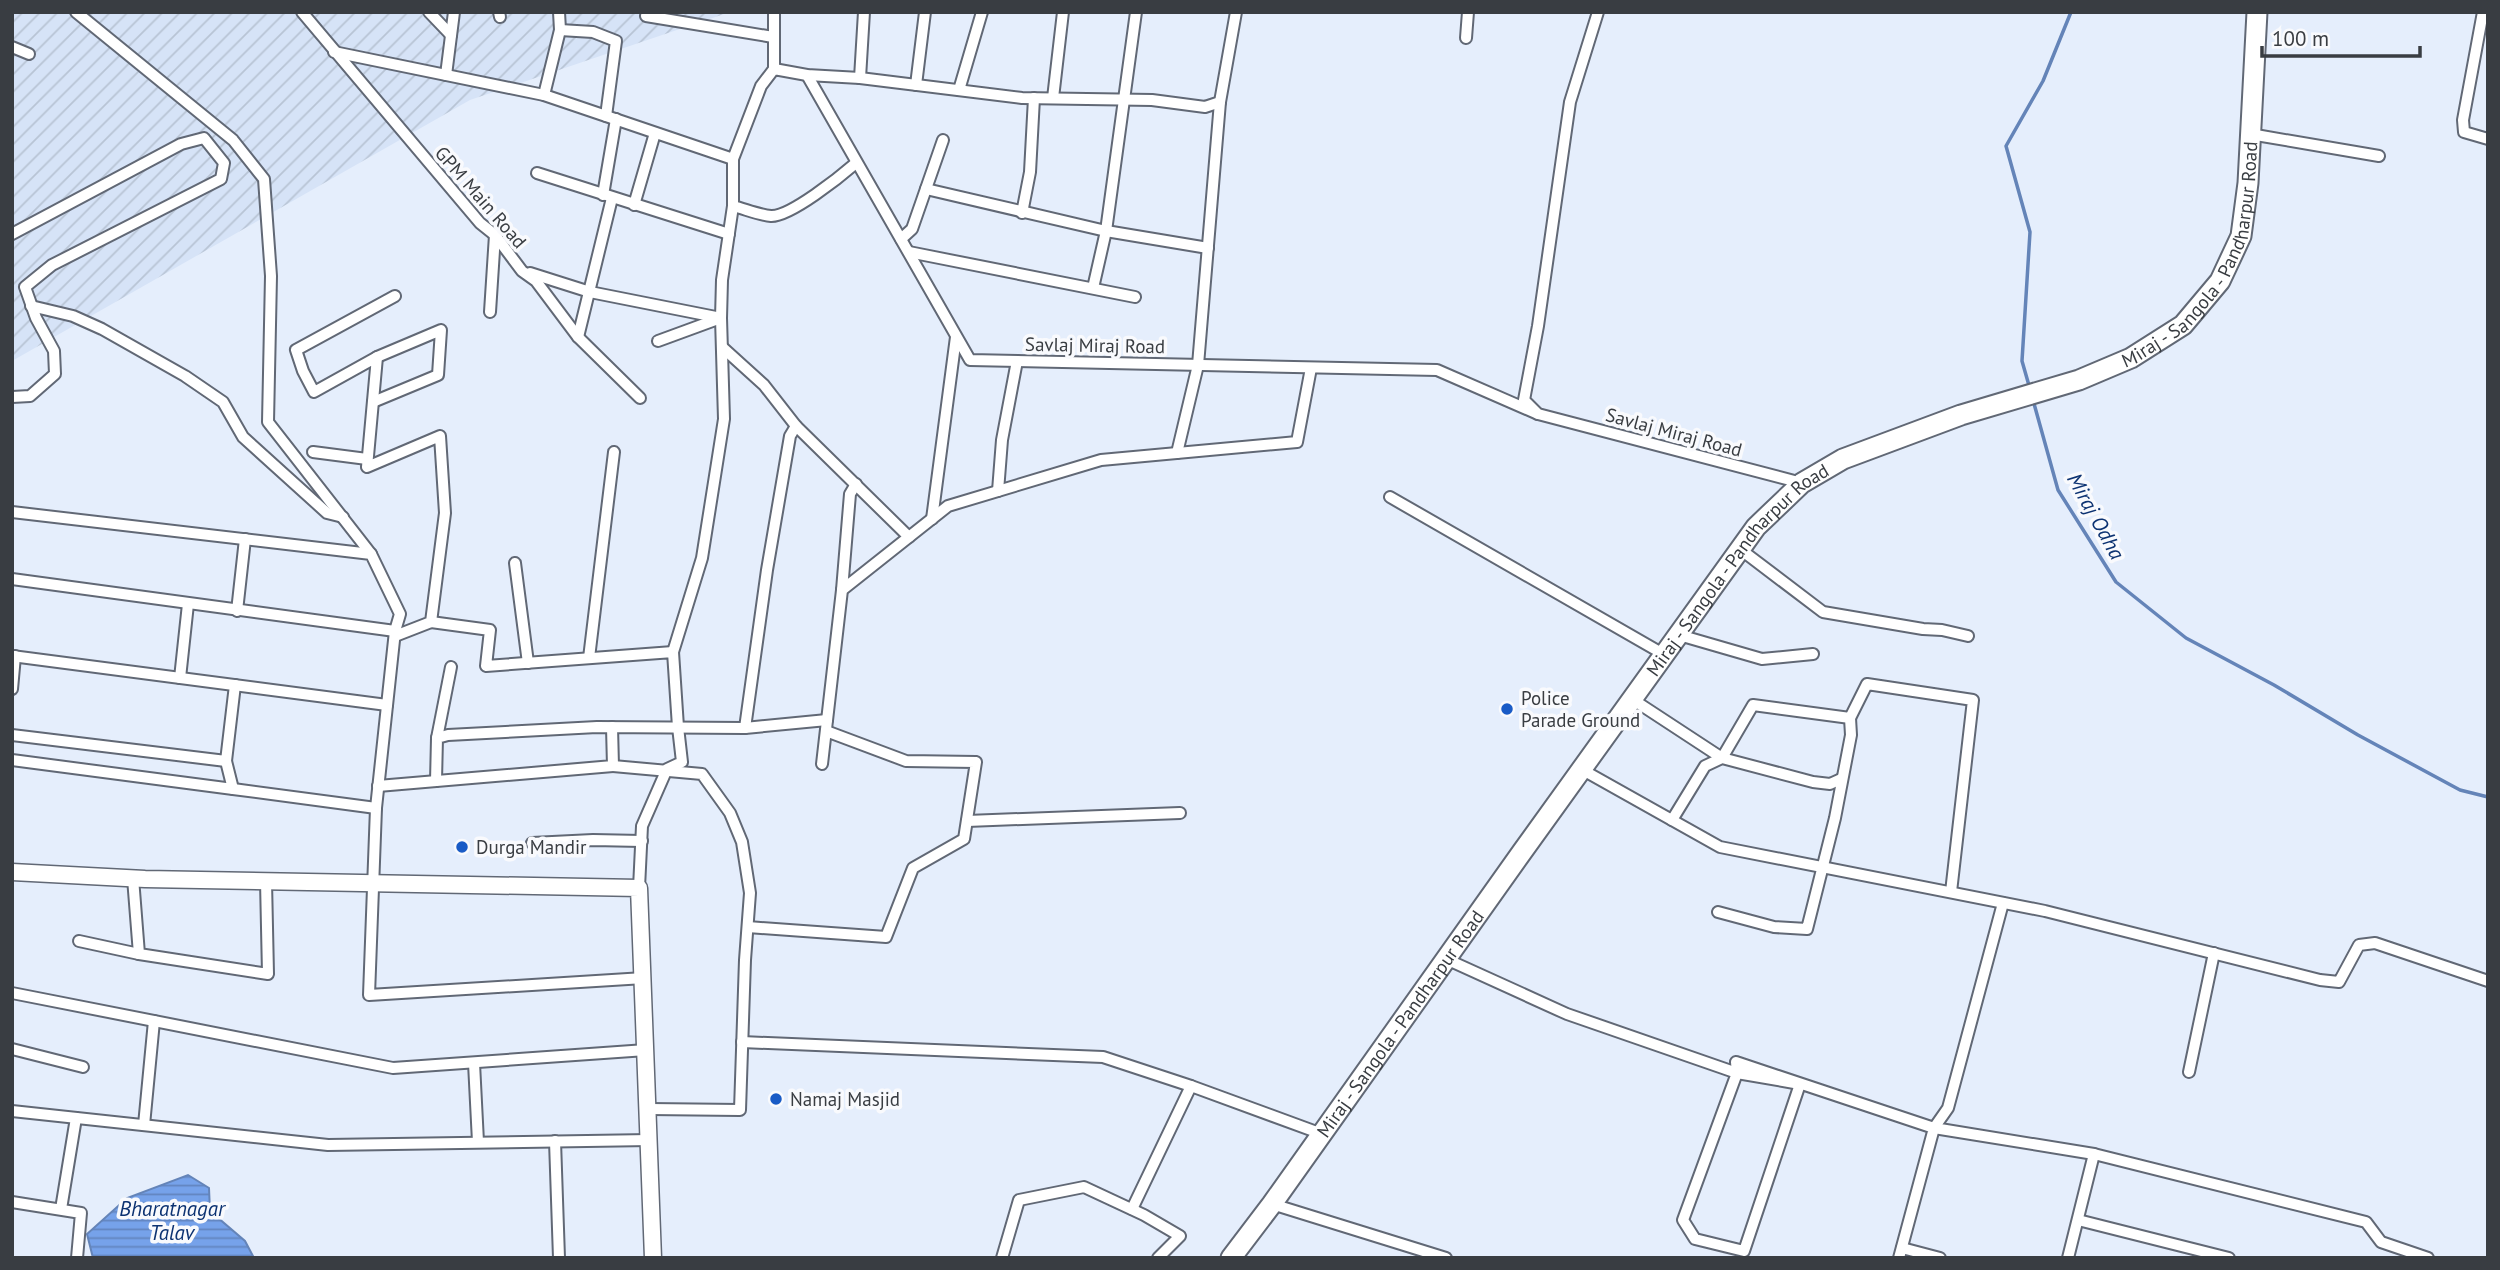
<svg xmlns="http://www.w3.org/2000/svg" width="2500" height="1270" viewBox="0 0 2500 1270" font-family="'PT Sans',sans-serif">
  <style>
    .industrial { fill: url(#industrial-furrows) }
    .water { fill: url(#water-rules); stroke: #6484b8; stroke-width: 2 }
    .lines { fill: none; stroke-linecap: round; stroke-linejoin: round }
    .stream { stroke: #6484b8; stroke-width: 3.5 }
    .street-casing { stroke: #616875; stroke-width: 14 }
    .secondary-casing { stroke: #616875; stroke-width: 19 }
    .highway-casing { stroke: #616875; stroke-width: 23 }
    .street { stroke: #fff; stroke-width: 10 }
    .secondary { stroke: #fff; stroke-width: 16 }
    .highway { stroke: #fff; stroke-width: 19 }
    .poi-dot { fill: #195bc6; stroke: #f9fafd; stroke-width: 2.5 }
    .labels { text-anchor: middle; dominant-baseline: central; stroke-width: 7; stroke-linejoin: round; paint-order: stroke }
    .street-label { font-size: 19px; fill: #393d42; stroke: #f9fafd }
    .poi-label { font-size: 19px; fill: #393d42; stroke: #f9fafd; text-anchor: start }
    .water-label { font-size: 21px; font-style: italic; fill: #0d3372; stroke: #f9fafd }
  </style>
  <defs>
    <pattern id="industrial-furrows" width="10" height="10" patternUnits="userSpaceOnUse" patternTransform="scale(1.75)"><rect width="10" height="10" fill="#d6e3f7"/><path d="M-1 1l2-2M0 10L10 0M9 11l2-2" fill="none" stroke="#b8c4d5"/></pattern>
    <pattern id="water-rules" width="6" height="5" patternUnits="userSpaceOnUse" patternTransform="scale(1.75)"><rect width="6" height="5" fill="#76a2ea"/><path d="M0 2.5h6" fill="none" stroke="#6285bf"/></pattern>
  </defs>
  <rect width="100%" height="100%" fill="#e5eefc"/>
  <!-- industrial -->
  <polygon class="industrial" points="12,12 730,12 470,100 12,361"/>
  <!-- water -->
  <polygon class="water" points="188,1175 209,1188 210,1211 245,1241 254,1258 93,1258 87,1234 127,1198"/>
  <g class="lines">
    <!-- stream -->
    <g class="stream">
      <polyline points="2030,389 2022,361 2030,232 2006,146 2043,81 2071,12"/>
      <polyline points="2033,400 2058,490 2116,582 2186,638 2274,685 2358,735 2460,790 2488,797"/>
    </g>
    <!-- street casing -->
    <g class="street-casing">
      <g id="street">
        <polyline points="76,12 233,140 264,179 271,276 268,422 371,554"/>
        <polyline points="302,12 480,223 495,235 522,271 536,281 578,337 640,398"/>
        <polyline points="429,12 451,35"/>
        <polyline points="499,12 500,17"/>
        <polyline points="647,12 646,16 773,37"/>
        <polyline points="1598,12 1570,102 1538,326 1524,400 1538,414 1802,483"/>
        <polyline points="2483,12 2463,120 2464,132 2488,139"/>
        <polyline points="560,30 593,32 616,41 606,116"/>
        <polyline points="1466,38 1468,12"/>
        <polyline points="12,47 29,54"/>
        <polyline points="334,52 544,95 733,159"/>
        <polyline points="774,69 774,12"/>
        <polyline points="446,75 454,12"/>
        <polyline points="807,75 970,360 1437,370 1538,414"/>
        <polyline points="860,78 864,12"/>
        <polyline points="916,85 925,12"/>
        <polyline points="959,90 982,12"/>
        <polyline points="544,95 560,30 559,12"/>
        <polyline points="1053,98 1063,12"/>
        <polyline points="2250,134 2379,156"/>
        <polyline points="537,173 729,234"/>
        <polyline points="926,189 1106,231 1208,248"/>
        <polyline points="603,195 616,119"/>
        <polyline points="634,205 655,133"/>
        <path d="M733,206C745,209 759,215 771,216C790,217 841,176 856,163"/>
        <polyline points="1022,213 1030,172 1034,98"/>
        <polyline points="12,234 181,144 204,138 224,163 221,179 52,265 25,287 36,318 54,351 55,374 30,396 12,397"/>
        <polyline points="901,239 912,229 943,140"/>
        <polyline points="909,252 1135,297"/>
        <polyline points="530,273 590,292 721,318"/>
        <polyline points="1093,288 1106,231 1136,12"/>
        <polyline points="31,306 73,316 102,329 185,376 223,402 243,437 327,513 343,517"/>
        <polyline points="490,312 495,235"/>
        <polyline points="578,337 612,198"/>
        <polyline points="658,341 718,319"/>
        <polyline points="722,347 764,385 796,426 909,537"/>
        <polyline points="373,402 438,375 441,330 377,357"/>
        <polyline points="313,452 367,459"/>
        <polyline points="1177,453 1198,365 1220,102"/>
        <polyline points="998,491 1002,440 1017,361"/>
        <polyline points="1390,497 1665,655"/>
        <polyline points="12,512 371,554 400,614 395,631 12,579"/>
        <polyline points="932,519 956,337"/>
        <polyline points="1740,549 1823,612 1923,629 1942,630 1968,636"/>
        <polyline points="515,563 528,663"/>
        <polyline points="842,590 850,494 856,484"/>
        <polyline points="237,611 245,539"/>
        <polyline points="431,622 490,630 486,666 673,652 678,727 682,762 667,769 642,826 639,888"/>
        <polyline points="395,631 376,808 369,995 644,978"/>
        <polyline points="1679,635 1762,659 1813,654"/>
        <polyline points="395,636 431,622 445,513 440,436 367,467 377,357 314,392 303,371 296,350 395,296"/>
        <polyline points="673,652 702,558 724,419 721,318 722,280 733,206 733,159 761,86 774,69 807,75 860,78 1022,98 1152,100 1205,107 1220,102 1236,12"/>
        <polyline points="12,656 387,705"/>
        <polyline points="589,658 614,452"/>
        <polyline points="180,678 188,604"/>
        <polyline points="12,689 15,656"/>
        <polyline points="1632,699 1722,758 1753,705 1850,718 1851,735 1835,818 1807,929 1774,927 1718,912"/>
        <polyline points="1850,718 1867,684 1973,700 1951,892"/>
        <polyline points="745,728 767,570 790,436 796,426"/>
        <polyline points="12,735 226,761 235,685"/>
        <polyline points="437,738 451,667"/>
        <polyline points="12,760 233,789 226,761"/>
        <polyline points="822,764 842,590 948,506 1101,460 1297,442 1311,368"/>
        <polyline points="613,766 702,774 730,813 742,842 750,893 745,960 740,1110 649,1109"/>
        <polyline points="1581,769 1720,847 2045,911 2320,980 2339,982 2359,945 2375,943 2488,981"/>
        <polyline points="436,781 437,738 448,735 597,727 745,728 827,720"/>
        <polyline points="378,786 613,766 612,727"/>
        <polyline points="233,789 376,808"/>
        <polyline points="1672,820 1705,766 1722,758 1813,782 1830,784 1841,779"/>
        <polyline points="967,821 1180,813"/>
        <polyline points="532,843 593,840 642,841"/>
        <polyline points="133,878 139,954 268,974 266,881"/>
        <polyline points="2003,903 1948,1108 1934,1128 2094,1154"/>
        <polyline points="748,927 886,937 913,868 964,839 976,762 906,761 826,731"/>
        <polyline points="79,941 139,954"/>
        <polyline points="1446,959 1567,1014 1737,1073 1683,1220 1695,1239 1744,1251 1800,1084"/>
        <polyline points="12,993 393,1068 646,1050"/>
        <polyline points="742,1042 1103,1057 1191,1086 1322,1134"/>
        <polyline points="12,1049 83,1067"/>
        <polyline points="474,1063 478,1142"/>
        <polyline points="2189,1072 2214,953"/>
        <polyline points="1800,1084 1737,1073 1736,1062 1934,1128 1899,1258"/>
        <polyline points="12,1111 328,1145 650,1140"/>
        <polyline points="144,1125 154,1021"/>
        <polyline points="555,1141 559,1258"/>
        <polyline points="12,1202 81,1213 77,1258"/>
        <polyline points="1272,1204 1446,1258"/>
        <polyline points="61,1209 76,1118"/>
        <polyline points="1132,1209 1191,1086"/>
        <polyline points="2078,1220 2229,1258"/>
        <polyline points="1902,1248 1940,1258"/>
        <polyline points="1002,1258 1019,1200 1084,1187 1144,1215 1180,1236 1158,1258"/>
        <polyline points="2068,1258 2094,1154 2366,1222 2381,1242 2428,1258"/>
      </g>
    </g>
    <!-- secondary casing -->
    <g class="secondary-casing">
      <polyline id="secondary" points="12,872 145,879 639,888 653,1258"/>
    </g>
    <!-- highway casing -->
    <g class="highway-casing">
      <g id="highway">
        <path id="s1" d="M1231,1258L1272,1204L1522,852L1756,527L1802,483L1843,459L1961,415L2079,380L2131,358L2183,325L2220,281L2241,236L2248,183L2257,12"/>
      </g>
    </g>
    <!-- street -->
    <use href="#street" class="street"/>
    <!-- secondary -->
    <use href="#secondary" class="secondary"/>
    <!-- highway -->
    <use href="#highway" class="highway"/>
  </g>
  <!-- markers -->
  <g class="poi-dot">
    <circle cx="1507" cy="709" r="7"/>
    <circle cx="462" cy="847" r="7"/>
    <circle cx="776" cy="1099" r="7"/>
  </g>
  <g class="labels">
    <!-- street labels -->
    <g class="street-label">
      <text transform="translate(481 197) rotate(49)">GPM Main Road</text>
      <text stroke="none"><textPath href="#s1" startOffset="1444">Miraj - Sangola - Pandharpur Road</textPath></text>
      <text transform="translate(1095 345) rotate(1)">Savlaj Miraj Road</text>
      <text transform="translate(1674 432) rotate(15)">Savlaj Miraj Road</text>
      <text stroke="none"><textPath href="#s1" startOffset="856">Miraj - Sangola - Pandharpur Road</textPath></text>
      <text stroke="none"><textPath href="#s1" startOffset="289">Miraj - Sangola - Pandharpur Road</textPath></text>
    </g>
    <!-- poi labels -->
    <g class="poi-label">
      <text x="1521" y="698">Police<tspan x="1521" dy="22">Parade Ground</tspan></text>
      <text x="476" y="847">Durga Mandir</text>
      <text x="790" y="1099">Namaj Masjid</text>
    </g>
    <!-- water labels -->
    <g class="water-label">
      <text transform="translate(2096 516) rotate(61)">Miraj Odha</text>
      <text x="172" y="1208">Bharatnagar<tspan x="172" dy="24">Talav</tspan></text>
    </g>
  </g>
  <!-- border -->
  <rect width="2500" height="1270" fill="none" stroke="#393d42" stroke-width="28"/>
  <!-- scale -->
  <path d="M2262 46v10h158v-10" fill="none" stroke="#393d42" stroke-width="3.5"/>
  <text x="2272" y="46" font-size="21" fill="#393d42" stroke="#f9fafd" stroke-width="5" paint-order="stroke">100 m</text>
</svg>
